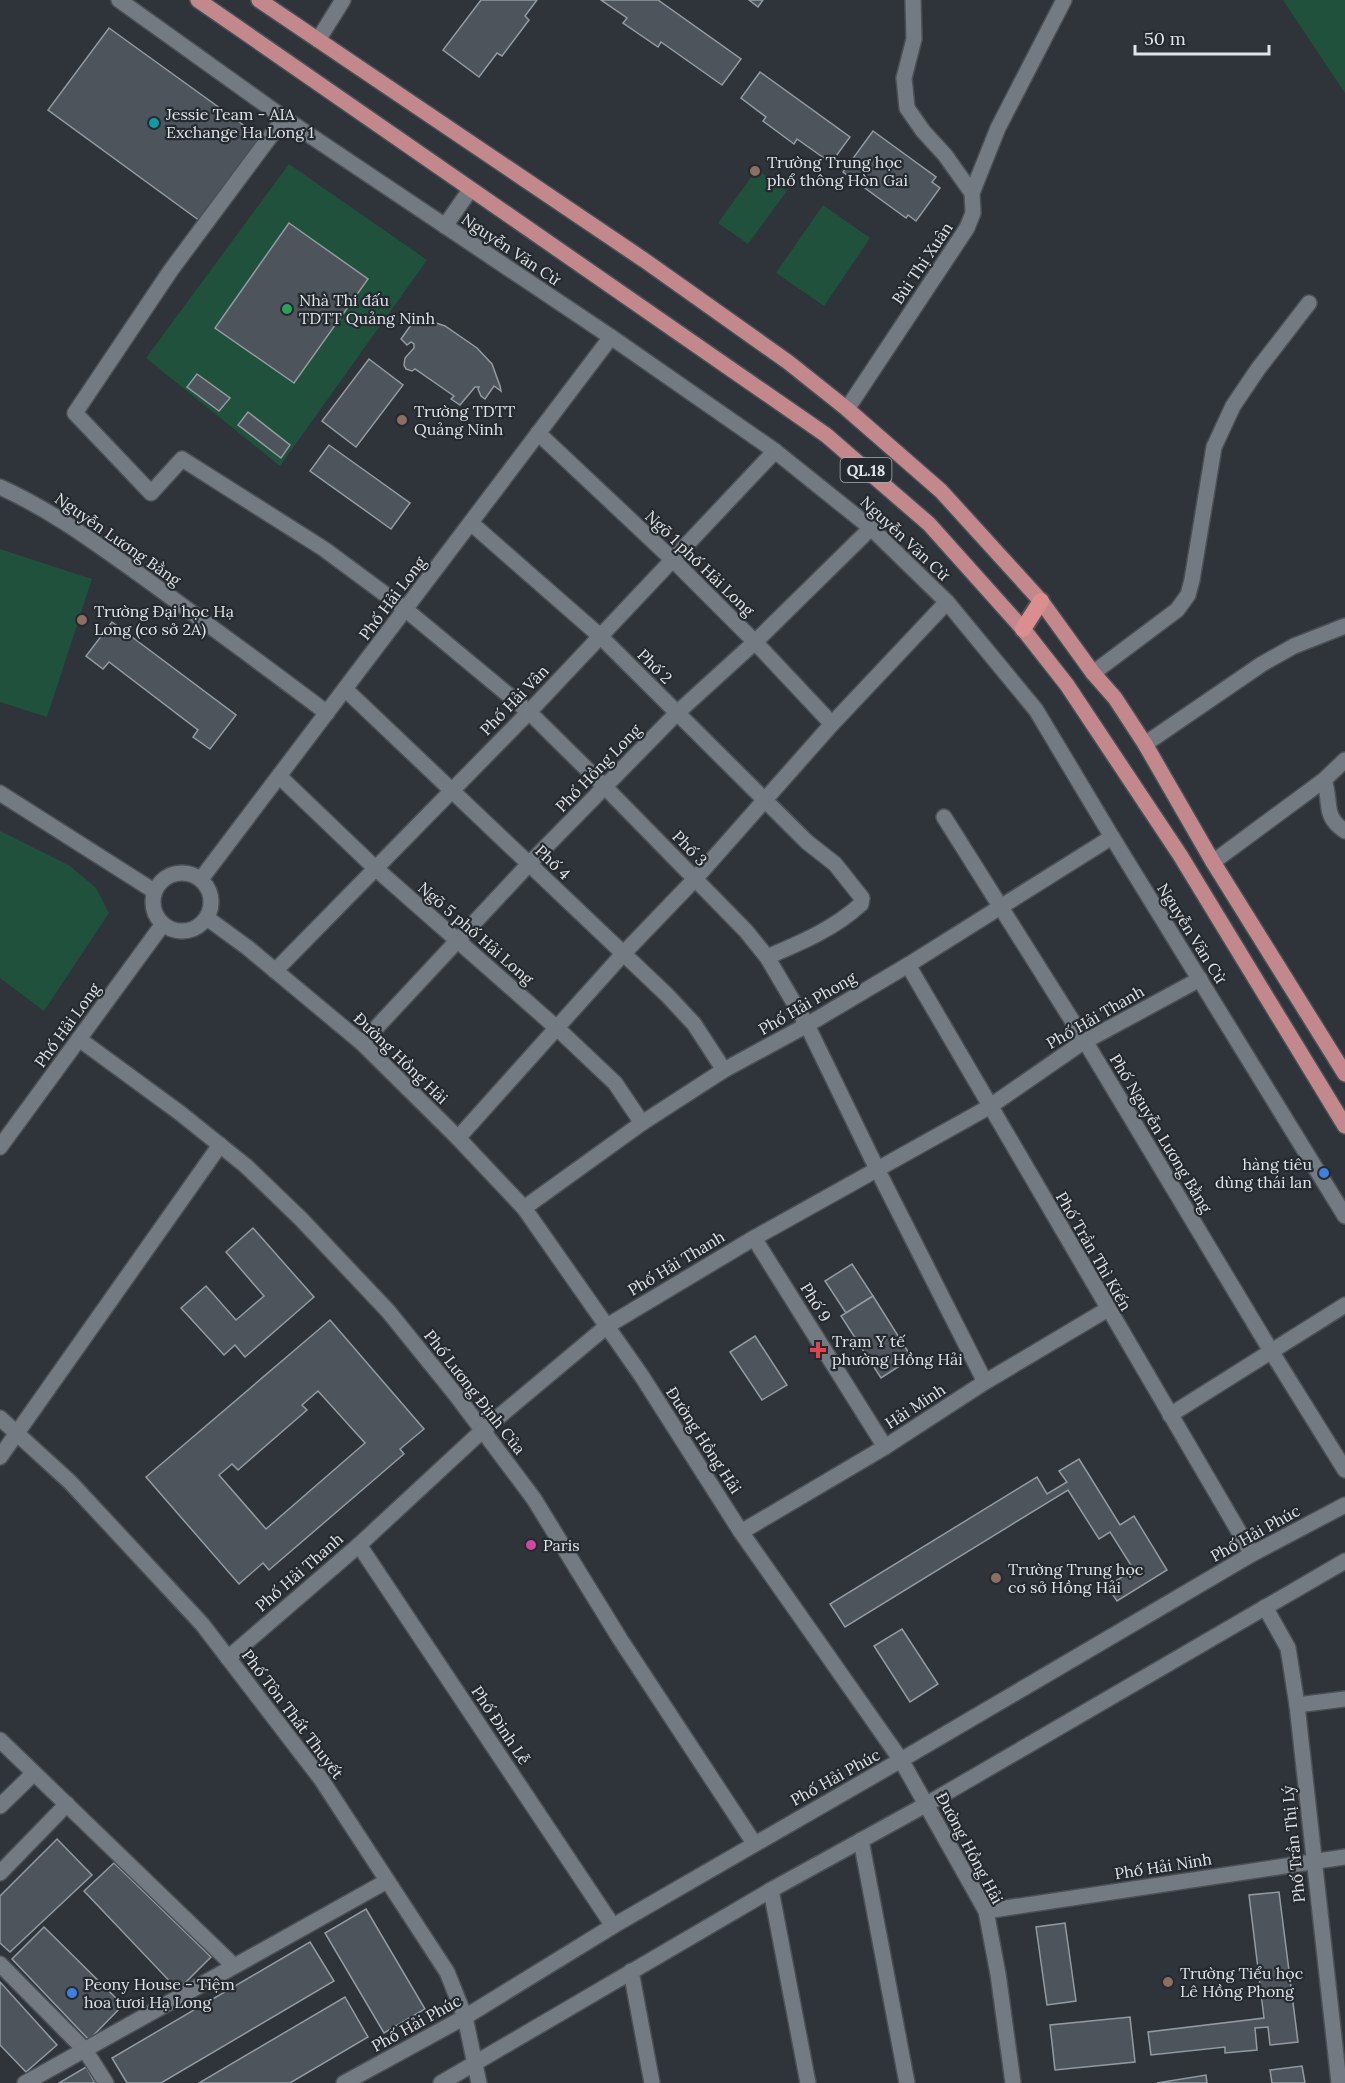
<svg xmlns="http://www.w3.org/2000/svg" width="1345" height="2083" viewBox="0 0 1345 2083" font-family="Lora,serif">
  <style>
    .green { fill: #1f513c }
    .building { fill: #4d545b; stroke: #939ba2; stroke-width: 1.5; fill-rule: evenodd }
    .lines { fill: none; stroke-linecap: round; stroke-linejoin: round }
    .minor-casing { stroke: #4b5055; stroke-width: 18 }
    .tertiary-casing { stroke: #4b5055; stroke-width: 18 }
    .primary-casing { stroke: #4b5055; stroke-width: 18 }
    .trunk-casing { stroke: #4b5055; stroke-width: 20 }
    .minor { stroke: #737a81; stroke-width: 15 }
    .tertiary { stroke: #737a81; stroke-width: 15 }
    .primary { stroke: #c2888b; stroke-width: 15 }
    .trunk { stroke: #dc8d8e; stroke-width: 16 }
    .culture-dot { fill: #0f9aa8; stroke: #242a30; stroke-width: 2 }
    .education-dot { fill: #8d6e63; stroke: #242a30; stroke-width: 2 }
    .leisure-dot { fill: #2e9e5b; stroke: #242a30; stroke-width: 2 }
    .shop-dot { fill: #3f7fe0; stroke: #242a30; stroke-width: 2 }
    .health-dot { fill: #e0444e; stroke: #242a30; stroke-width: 2 }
    .hotel-dot { fill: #d1479c; stroke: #242a30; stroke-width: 2 }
    .labels { text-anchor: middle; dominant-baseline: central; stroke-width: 4.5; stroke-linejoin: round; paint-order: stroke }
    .shield { fill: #242a30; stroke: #a8acb1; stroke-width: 1.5 }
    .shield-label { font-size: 15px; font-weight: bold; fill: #e0e4e8 }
    .poi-label { font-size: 16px; fill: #e0e4e8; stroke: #242a30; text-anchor: start }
    .street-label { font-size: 16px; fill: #e0e4e8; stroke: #242a30 }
  </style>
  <rect width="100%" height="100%" fill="#2e343a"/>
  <!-- green -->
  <g class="green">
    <polygon points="1283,0 1345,0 1345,93"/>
    <polygon points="289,164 427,260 280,466 146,358"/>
    <polygon points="757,169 787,191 748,244 718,223"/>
    <polygon points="823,205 870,238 824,306 776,273"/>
    <polygon points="0,549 92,579 47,717 0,702"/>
    <polygon points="0,831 70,866 96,888 109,913 44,1011 0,978"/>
  </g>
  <!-- building -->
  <g class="building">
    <polygon points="481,0 537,0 525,16 529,20 502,56 497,53 479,77 443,50"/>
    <polygon points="601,0 658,0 741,59 722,85 661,42 658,47 623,23 627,18"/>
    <polygon points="749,0 763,0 758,7"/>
    <polygon points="109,28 260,137 200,221 48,110"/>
    <polygon points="760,72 850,137 831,163 797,139 794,144 763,121 766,117 741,98"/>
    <polygon points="873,131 936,177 932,182 940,188 916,221 908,215 906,218 843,172"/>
    <polygon points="289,223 368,279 294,383 215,328"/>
    <polygon points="430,321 445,326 477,348 492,364 500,386 501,391 494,386 485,399 481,396 478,389 479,387 475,387 460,405 451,399 454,396 415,369 412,371 406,369 404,365 405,358 414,348 414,344 411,342 407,345 401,339 411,325 407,323"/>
    <polygon points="369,359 403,385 356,447 322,421"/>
    <polygon points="197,374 230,398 219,411 187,387"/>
    <polygon points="248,412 290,445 281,458 238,425"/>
    <polygon points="329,445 410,503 391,529 310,471"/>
    <polygon points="112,622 236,715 210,749 193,737 198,730 109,662 103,669 86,656"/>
    <polygon points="253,1228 314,1297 245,1357 235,1345 224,1355 181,1308 206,1286 236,1320 264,1296 226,1252"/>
    <polygon points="852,1264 873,1296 846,1313 825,1281"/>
    <polygon points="873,1296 912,1358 881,1378 841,1316"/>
    <path d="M330,1320L424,1429L400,1449L404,1454L269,1570L263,1563L239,1584L146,1477ZM318,1391L365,1443L266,1529L219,1475L232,1464L238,1470L307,1410L302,1405Z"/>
    <polygon points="755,1336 787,1385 762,1400 730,1352"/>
    <polygon points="1079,1459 1120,1525 1134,1516 1167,1570 1117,1601 1107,1586 1134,1570 1110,1532 1099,1539 1068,1490 845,1627 830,1604 1037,1477 1047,1494 1067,1482 1059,1471"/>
    <polygon points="902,1629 938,1684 910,1702 874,1646"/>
    <polygon points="57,1839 92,1875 10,1952 0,1943 0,1896"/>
    <polygon points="114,1863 211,1957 178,1990 84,1891"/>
    <polygon points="1279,1892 1298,2042 1270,2045 1268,2027 1255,2028 1257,2050 1225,2053 1225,2047 1151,2055 1148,2032 1264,2018 1249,1895"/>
    <polygon points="366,1909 425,2009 384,2033 325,1933"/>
    <polygon points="1065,1923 1076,2001 1047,2005 1036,1927"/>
    <polygon points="44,1927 123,2005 89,2040 12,1959"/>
    <polygon points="310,1942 334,1981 161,2083 127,2083 112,2058"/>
    <polygon points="0,1982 57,2045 26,2072 0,2045"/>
    <polygon points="345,1997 368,2037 290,2083 199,2083"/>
    <polygon points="1130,2017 1135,2062 1055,2070 1050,2025"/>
    <polygon points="1302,2066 1305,2083 1272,2083 1270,2070"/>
    <polygon points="86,2067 95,2083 59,2083"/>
    <polygon points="1206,2075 1207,2083 1157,2083"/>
  </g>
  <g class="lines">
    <!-- minor casing -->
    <g class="minor-casing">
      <g id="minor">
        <polyline points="318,40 343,0"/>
        <polyline points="284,118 171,270 75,413 151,493 182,459 324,549 405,609 529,712 605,787 746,931 767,957 807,1025 877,1169 985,1382"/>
        <polyline points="972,193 998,128 1064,0"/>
        <polyline points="847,409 967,228 973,213 972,193 945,155 923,131 907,108 904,78 914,39 913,0"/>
        <polyline points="538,433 673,560 755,642 832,724"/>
        <path d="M0,487C51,510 94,542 139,574C202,620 265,666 327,713"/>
        <path d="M471,523L600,636L807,842L835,864L862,898L861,904C834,929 800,943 767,957"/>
        <polyline points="1093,673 1177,610 1188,595 1192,580 1214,447 1233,406 1258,369 1309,303"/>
        <polyline points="345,689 667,995 694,1024 724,1070"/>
        <polyline points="1145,744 1262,664 1294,646 1345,626"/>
        <polyline points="279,776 374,867 559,1030 615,1083 642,1123"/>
        <path d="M1324,780C1332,802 1322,816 1345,831"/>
        <polyline points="944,817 1085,1041 1271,1351 1345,1470"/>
        <polyline points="1213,862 1324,780 1345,760"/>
        <polyline points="908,965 1252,1554"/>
        <polyline points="275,971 529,712 775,451"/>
        <polyline points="79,1039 180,1113 246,1166 301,1219 388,1311 456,1395 534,1499 620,1639 754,1843"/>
        <polyline points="362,1043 529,864 677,713 755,642 871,528"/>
        <polyline points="458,1138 623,954 695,879 832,724 947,602"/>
        <polyline points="524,1208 642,1123 724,1070 807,1025 908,965 1112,837"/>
        <polyline points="754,1238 885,1447"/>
        <polyline points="1170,1415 1345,1305"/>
        <polyline points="0,1418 70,1482 202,1624 321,1779 447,1972 465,2017 479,2083"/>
        <polyline points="0,1457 220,1145"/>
        <polyline points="741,1532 885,1447 985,1382 1108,1309"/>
        <polyline points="359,1545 613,1926"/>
        <polyline points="1265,1607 1288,1648 1297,1705 1339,2083"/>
        <polyline points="228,1658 359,1545 483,1430 607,1326 754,1238 989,1107 1080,1044 1200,979"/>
        <polyline points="1297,1705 1345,1699"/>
        <polyline points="0,1740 234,1966"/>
        <polyline points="0,1806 34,1773"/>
        <polyline points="861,1840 907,2083"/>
        <polyline points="0,1873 67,1804"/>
        <polyline points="771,1890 808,2083"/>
        <polyline points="986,1911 1345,1857"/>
        <polyline points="0,1964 85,2050 106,2083"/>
        <polyline points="631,1971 652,2083"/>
        <polyline points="25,2083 387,1881"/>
      </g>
    </g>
    <!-- tertiary casing -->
    <g class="tertiary-casing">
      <g id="tertiary">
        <polyline points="119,0 284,118 611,337 775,451 871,528 947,602 1036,710 1112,837 1345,1216"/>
        <polyline points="445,226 470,190"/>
        <polyline points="0,793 154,891"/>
        <circle cx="182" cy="902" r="29"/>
        <polyline points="201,879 611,337"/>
        <polyline points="207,918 248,948 362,1043 458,1138 524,1208 641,1375 741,1532 901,1760 986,1911 998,1974 1013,2083"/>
        <polyline points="0,1147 163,924"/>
        <polyline points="344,2083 465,2017 613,1926 901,1760 1252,1554 1345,1505"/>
        <polyline points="441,2083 771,1890 927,1804 1345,1561"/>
      </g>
    </g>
    <!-- primary casing -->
    <g class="primary-casing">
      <g id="primary">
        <polyline points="198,0 826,435 929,524 1023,629 1067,685 1180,855 1345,1126"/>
        <polyline points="259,0 644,260 788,362 847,409 941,491 1041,601 1093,673 1115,698 1145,744 1213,862 1345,1074"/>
      </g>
    </g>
    <!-- trunk casing -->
    <g class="trunk-casing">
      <polyline id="trunk" points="1023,629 1041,601"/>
    </g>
    <!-- minor -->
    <use href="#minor" class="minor"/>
    <!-- tertiary -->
    <use href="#tertiary" class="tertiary"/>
    <!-- primary -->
    <use href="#primary" class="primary"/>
    <!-- trunk -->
    <use href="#trunk" class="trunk"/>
  </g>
  <!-- markers -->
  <circle class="culture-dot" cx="154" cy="123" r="6"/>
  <g class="education-dot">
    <circle cx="755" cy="171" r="6"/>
    <circle cx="402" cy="420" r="6"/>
    <circle cx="82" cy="620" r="6"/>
    <circle cx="996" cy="1578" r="6"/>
    <circle cx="1168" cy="1982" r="6"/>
  </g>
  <circle class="leisure-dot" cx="287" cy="309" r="6"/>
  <g class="shop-dot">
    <circle cx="1324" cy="1173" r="6"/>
    <circle cx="72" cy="1993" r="6"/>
  </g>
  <path class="health-dot" d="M815 1341h6v6h6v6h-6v6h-6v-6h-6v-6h6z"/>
  <circle class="hotel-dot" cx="531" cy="1545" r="6"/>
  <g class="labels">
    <!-- shield labels -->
    <rect class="shield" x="840.5" y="458" width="51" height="24" rx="4.5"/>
    <g class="shield-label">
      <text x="866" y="470">QL.18</text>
    </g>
    <!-- poi labels -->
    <g class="poi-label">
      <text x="166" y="114">Jessie Team - AIA<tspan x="166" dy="18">Exchange Ha Long 1</tspan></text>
      <text x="767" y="162">Trường Trung học<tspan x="767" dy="18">phổ thông Hòn Gai</tspan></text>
      <text x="299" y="300">Nhà Thi đấu<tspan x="299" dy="18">TDTT Quảng Ninh</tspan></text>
      <text x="414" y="411">Trường TDTT<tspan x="414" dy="18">Quảng Ninh</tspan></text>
      <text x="94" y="611">Trường Đại học Hạ<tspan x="94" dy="18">Long (cơ sở 2A)</tspan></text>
      <text x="1312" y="1164" text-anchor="end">hàng tiêu<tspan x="1312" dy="18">dùng thái lan</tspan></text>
      <text x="832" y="1341">Trạm Y tế<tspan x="832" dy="18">phường Hồng Hải</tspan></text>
      <text x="543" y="1545">Paris</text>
      <text x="1008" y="1569">Trường Trung học<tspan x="1008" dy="18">cơ sở Hồng Hải</tspan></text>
      <text x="1180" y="1973">Trường Tiểu học<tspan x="1180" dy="18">Lê Hồng Phong</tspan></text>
      <text x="84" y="1984">Peony House - Tiệm<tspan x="84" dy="18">hoa tươi Hạ Long</tspan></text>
    </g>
    <!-- street labels -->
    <g class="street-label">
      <text transform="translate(511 249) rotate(34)">Nguyễn Văn Cừ</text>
      <text transform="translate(922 263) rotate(-56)">Bùi Thị Xuân</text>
      <text transform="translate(905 538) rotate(43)">Nguyễn Văn Cừ</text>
      <text transform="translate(118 539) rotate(35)">Nguyễn Lương Bằng</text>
      <text transform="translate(700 563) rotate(44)">Ngõ 1 phố Hải Long</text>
      <text transform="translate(392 598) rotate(-53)">Phố Hải Long</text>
      <text transform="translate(655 666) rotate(45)">Phố 2</text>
      <text transform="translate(514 700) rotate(-46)">Phố Hải Vân</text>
      <text transform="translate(598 768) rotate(-46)">Phố Hồng Long</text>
      <text transform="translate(690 848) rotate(46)">Phố 3</text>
      <text transform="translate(553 862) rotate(44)">Phố 4</text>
      <text transform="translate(476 933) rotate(41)">Ngõ 5 phố Hải Long</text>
      <text transform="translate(1192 933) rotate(58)">Nguyễn Văn Cừ</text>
      <text transform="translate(807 1003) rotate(-30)">Phố Hải Phong</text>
      <text transform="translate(1095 1017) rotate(-30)">Phố Hải Thanh</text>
      <text transform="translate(67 1025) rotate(-54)">Phố Hải Long</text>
      <text transform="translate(401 1058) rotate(44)">Đường Hồng Hải</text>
      <text transform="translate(1161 1133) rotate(59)">Phố Nguyễn Lương Bằng</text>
      <text transform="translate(1094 1251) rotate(60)">Phố Trần Thì Kiến</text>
      <text transform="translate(676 1263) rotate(-31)">Phố Hải Thanh</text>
      <text transform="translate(816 1302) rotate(58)">Phố 9</text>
      <text transform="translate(475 1392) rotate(52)">Phố Lương Định Của</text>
      <text transform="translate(915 1406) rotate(-33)">Hải Minh</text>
      <text transform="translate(704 1440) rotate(57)">Đường Hồng Hải</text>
      <text transform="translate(1255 1533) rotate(-29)">Phố Hải Phúc</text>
      <text transform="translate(299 1572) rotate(-41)">Phố Hải Thanh</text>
      <text transform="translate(293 1714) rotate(53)">Phố Tôn Thất Thuyết</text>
      <text transform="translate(501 1725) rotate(56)">Phố Đinh Lễ</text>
      <text transform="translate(835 1777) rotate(-29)">Phố Hải Phúc</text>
      <text transform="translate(1293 1844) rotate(-96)">Phố Trần Thị Lý</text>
      <text transform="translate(970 1848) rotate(62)">Đường Hồng Hải</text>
      <text transform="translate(1163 1866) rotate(-9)">Phố Hải Ninh</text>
      <text transform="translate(416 2023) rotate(-29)">Phố Hải Phúc</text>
    </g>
  </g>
  <!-- scale -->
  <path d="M1135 45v9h134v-9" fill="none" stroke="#e0e4e8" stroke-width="3"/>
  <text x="1144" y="45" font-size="18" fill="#e0e4e8" stroke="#242a30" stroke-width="4.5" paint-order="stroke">50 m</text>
</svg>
